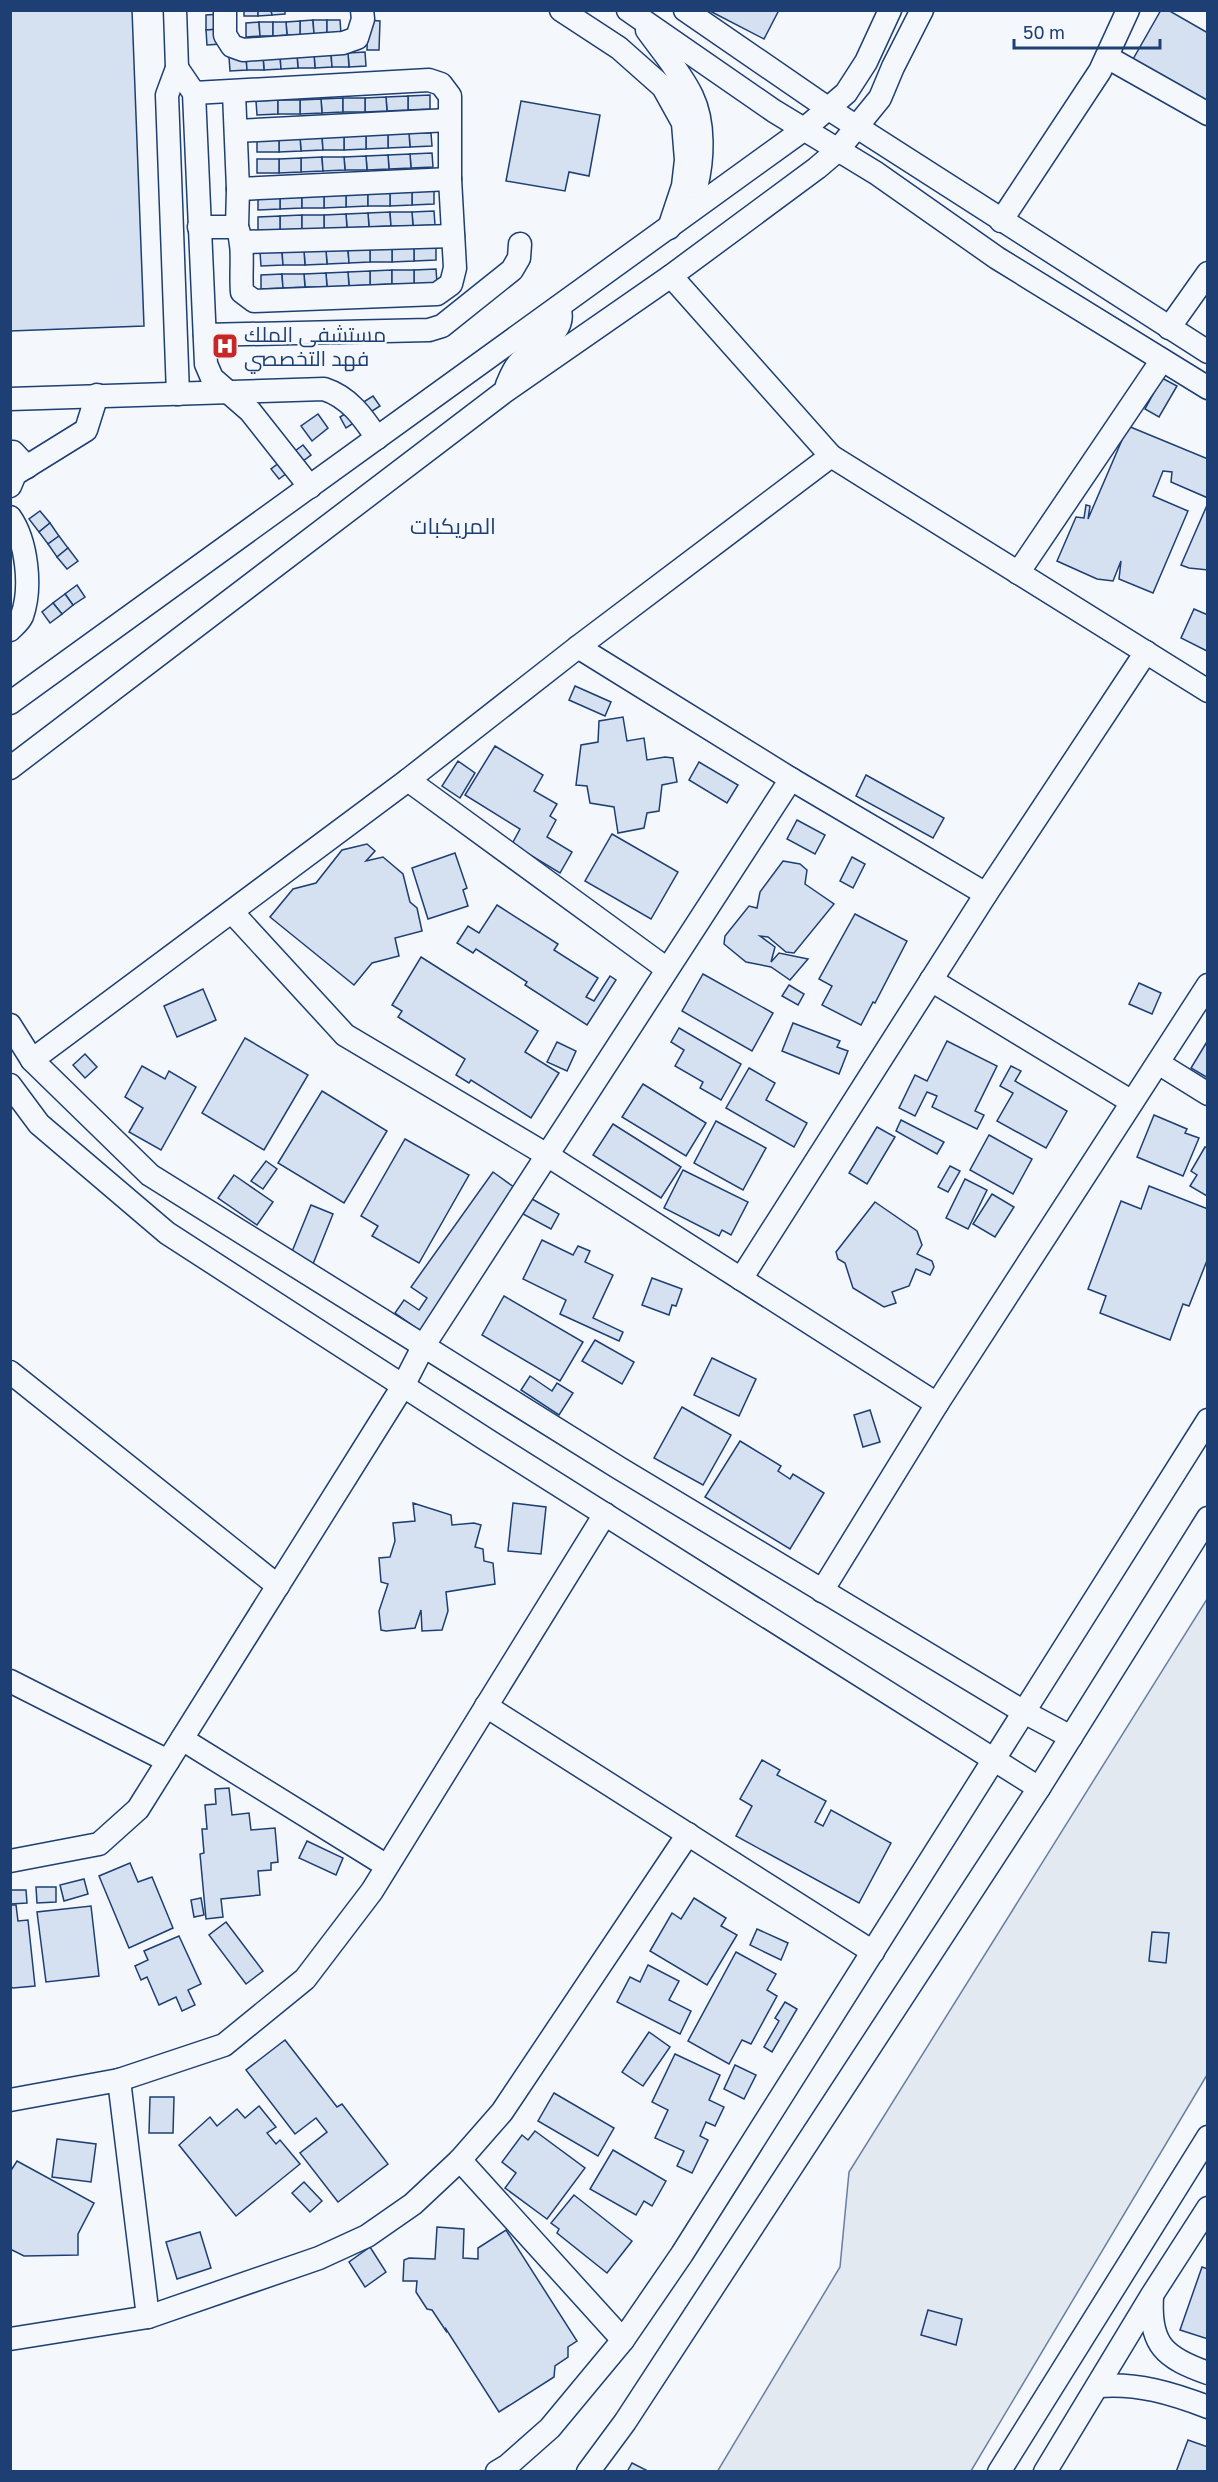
<svg xmlns="http://www.w3.org/2000/svg" width="1218" height="2482" viewBox="0 0 1218 2482" font-family="'Golos Text',Cairo,sans-serif">
  <style>
    .green { fill: #e3e9f0; stroke: #687fa3; stroke-width: 1.5 }
    .building { fill: #d5e0f0; stroke: #1d3f73; stroke-width: 1.5 }
    .lines { fill: none; stroke-linecap: round; stroke-linejoin: round }
    .minor-casing { stroke: #1d3f73; stroke-width: 25 }
    .minor { stroke: #f4f7fb; stroke-width: 22 }
    .labels { text-anchor: middle; dominant-baseline: central; stroke-width: 4.5; stroke-linejoin: round; paint-order: stroke }
    .poi-label { font-size: 21px; fill: #1d3f73; stroke: #f4f7fb; text-anchor: start }
    .neighbourhood-label { font-size: 22px; fill: #1d3f73; stroke: #f4f7fb }
  </style>
  <rect width="100%" height="100%" fill="#f4f7fb"/>
  <!-- green -->
  <polygon class="green" points="1207,1599 1207,2075 971,2471 717,2472 840,2267 849,2172"/>
  <!-- building -->
  <g class="building">
    <polygon points="10,10 132,10 144,326 10,331"/>
    <rect x="244" y="10" width="14" height="6"/>
    <polygon points="258,10 271,10 272,15 258,16"/>
    <polygon points="271,10 285,10 285,14 272,15"/>
    <polygon points="708,10 779,10 764,39"/>
    <polygon points="1161,10 1168,10 1208,33 1208,104 1132,61"/>
    <polygon points="220,14 220,29 206,30 206,15"/>
    <polygon points="313,20 314,34 300,35 300,21"/>
    <polygon points="313,20 327,20 327,34 314,34"/>
    <polygon points="327,20 340,20 341,34 327,34"/>
    <polygon points="368,20 380,21 379,50 367,50"/>
    <polygon points="300,21 300,35 287,35 286,22"/>
    <polygon points="259,22 260,36 246,37 246,23"/>
    <polygon points="259,22 273,22 273,36 260,36"/>
    <polygon points="273,22 286,22 287,35 273,36"/>
    <polygon points="220,29 221,44 207,45 206,30"/>
    <polygon points="365,52 366,66 349,67 348,53"/>
    <polygon points="331,53 332,67 315,68 314,54"/>
    <polygon points="331,53 348,53 349,67 332,67"/>
    <polygon points="314,54 315,68 298,68 297,55"/>
    <polygon points="280,55 281,69 264,70 263,56"/>
    <polygon points="280,55 297,55 298,68 281,69"/>
    <polygon points="246,56 247,70 230,71 229,57"/>
    <polygon points="246,56 263,56 264,70 247,70"/>
    <polygon points="430,95 430,109 408,110 408,96"/>
    <polygon points="408,96 408,110 387,111 386,97"/>
    <polygon points="386,97 387,111 365,112 365,98"/>
    <polygon points="343,98 343,112 322,113 321,99"/>
    <rect x="343" y="98" width="22" height="14"/>
    <polygon points="321,99 322,113 300,114 300,100"/>
    <polygon points="278,100 278,114 257,115 256,101"/>
    <rect x="278" y="100" width="22" height="14"/>
    <polygon points="521,101 600,115 589,176 569,172 565,191 506,181"/>
    <polygon points="409,133 431,133 432,146 410,147"/>
    <polygon points="409,133 410,147 388,148 388,134"/>
    <polygon points="388,134 388,148 366,149 366,135"/>
    <polygon points="366,135 366,149 344,150 344,136"/>
    <polygon points="322,136 323,150 301,151 300,137"/>
    <polygon points="322,136 344,136 344,150 323,150"/>
    <polygon points="300,137 301,151 279,152 279,138"/>
    <rect x="257" y="138" width="22" height="14"/>
    <polygon points="432,153 433,167 411,168 410,154"/>
    <polygon points="410,154 411,168 389,169 388,155"/>
    <polygon points="388,155 389,169 367,170 366,156"/>
    <polygon points="366,156 367,170 345,170 344,157"/>
    <polygon points="322,157 323,171 301,172 301,158"/>
    <polygon points="322,157 344,157 345,170 323,171"/>
    <polygon points="301,158 301,172 279,173 279,159"/>
    <rect x="257" y="159" width="22" height="14"/>
    <polygon points="434,190 434,204 412,205 412,191"/>
    <polygon points="412,191 412,205 390,206 390,192"/>
    <polygon points="368,192 368,206 346,207 346,193"/>
    <rect x="368" y="192" width="22" height="14"/>
    <polygon points="346,193 346,207 324,208 324,194"/>
    <polygon points="302,194 302,208 280,209 280,195"/>
    <rect x="302" y="194" width="22" height="14"/>
    <polygon points="280,195 280,209 258,210 258,196"/>
    <polygon points="434,211 435,225 413,226 412,212"/>
    <polygon points="390,212 391,226 369,227 368,213"/>
    <polygon points="390,212 412,212 413,226 391,226"/>
    <polygon points="368,213 369,227 347,228 346,214"/>
    <polygon points="346,214 347,228 324,229 324,215"/>
    <polygon points="302,215 302,229 280,230 280,216"/>
    <rect x="302" y="215" width="22" height="14"/>
    <polygon points="280,216 280,230 258,231 258,217"/>
    <polygon points="436,246 436,260 414,261 414,247"/>
    <polygon points="414,247 414,261 392,262 392,248"/>
    <polygon points="392,248 392,262 370,262 370,249"/>
    <polygon points="348,249 349,263 327,264 326,250"/>
    <polygon points="348,249 370,249 370,262 349,263"/>
    <polygon points="326,250 327,264 305,265 304,251"/>
    <polygon points="282,251 283,265 261,266 260,252"/>
    <polygon points="282,251 304,251 305,265 283,265"/>
    <polygon points="436,269 437,283 414,284 414,270"/>
    <polygon points="392,270 392,284 370,285 370,271"/>
    <rect x="392" y="270" width="22" height="14"/>
    <polygon points="370,271 370,285 349,286 348,272"/>
    <polygon points="348,272 349,286 327,287 326,273"/>
    <polygon points="326,273 327,287 305,287 304,274"/>
    <polygon points="282,274 283,288 261,289 261,275"/>
    <polygon points="282,274 304,274 305,287 283,288"/>
    <polygon points="1162,378 1177,386 1159,417 1145,409"/>
    <polygon points="373,396 380,406 346,428 340,417"/>
    <polygon points="318,414 328,428 312,441 301,426"/>
    <polygon points="1128,426 1208,459 1208,498 1171,482 1172,472 1163,471 1153,496 1188,511 1153,593 1119,579 1121,561 1113,581 1097,579 1057,561 1076,517 1084,518 1086,505 1090,506 1088,519"/>
    <polygon points="303,445 311,455 279,479 271,469"/>
    <polygon points="1208,503 1208,570 1189,568 1181,565"/>
    <polygon points="40,511 50,523 39,532 29,519"/>
    <polygon points="50,523 59,536 48,544 39,532"/>
    <polygon points="59,536 68,548 57,557 48,544"/>
    <polygon points="68,548 78,561 67,569 57,557"/>
    <polygon points="77,585 85,597 73,605 65,594"/>
    <polygon points="65,594 73,605 62,614 53,603"/>
    <polygon points="53,603 62,614 50,623 42,612"/>
    <polygon points="1194,609 1208,615 1207,651 1181,638"/>
    <polygon points="575,686 611,702 605,716 569,700"/>
    <polygon points="623,717 627,741 644,738 647,760 665,757 673,758 677,782 662,785 659,811 647,813 644,828 618,833 614,807 590,803 587,786 576,785 581,745 598,742 599,721"/>
    <polygon points="495,746 543,775 534,791 557,804 550,816 556,820 547,837 572,852 560,873 512,844 520,829 465,795"/>
    <polygon points="458,761 475,773 460,798 442,786"/>
    <polygon points="699,762 738,785 727,803 689,780"/>
    <polygon points="866,775 944,818 933,838 856,796"/>
    <polygon points="797,820 825,835 815,854 787,839"/>
    <polygon points="612,834 678,872 651,919 585,881"/>
    <polygon points="367,844 375,851 366,861 383,857 403,874 410,902 417,908 422,931 395,938 399,956 372,963 354,985 270,917 293,889 316,883 342,850"/>
    <polygon points="455,853 467,888 463,890 468,906 428,919 412,868"/>
    <polygon points="852,857 865,864 853,888 840,881"/>
    <polygon points="783,861 800,864 807,870 805,884 834,904 794,953 786,952 768,937 760,936 775,947 771,962 779,953 808,959 790,980 771,967 746,962 724,944 725,936 749,906 757,908 760,892"/>
    <polygon points="497,905 558,944 554,950 598,978 586,997 594,1001 610,976 616,980 587,1025 525,985 527,982 476,949 473,953 457,943 468,926 479,933"/>
    <polygon points="855,914 907,941 875,1003 873,1002 861,1025 822,1005 832,986 819,979"/>
    <polygon points="421,957 538,1031 525,1052 559,1073 531,1118 471,1080 469,1083 456,1075 465,1059 398,1017 402,1011 392,1005"/>
    <polygon points="703,974 773,1013 752,1051 682,1011"/>
    <polygon points="1139,983 1161,993 1152,1014 1129,1004"/>
    <polygon points="789,985 804,994 798,1005 782,996"/>
    <polygon points="203,989 216,1020 177,1037 164,1006"/>
    <polygon points="793,1023 840,1041 837,1047 848,1051 839,1074 782,1051"/>
    <polygon points="679,1028 741,1064 721,1100 700,1088 703,1082 675,1066 684,1050 671,1042"/>
    <polygon points="245,1038 308,1075 264,1150 202,1113"/>
    <polygon points="1208,1040 1208,1078 1191,1068"/>
    <polygon points="947,1041 997,1066 975,1111 984,1115 977,1129 932,1107 937,1096 927,1092 915,1116 899,1108 915,1075 927,1081"/>
    <polygon points="557,1042 576,1051 567,1071 547,1062"/>
    <polygon points="85,1054 97,1067 85,1078 73,1065"/>
    <polygon points="142,1066 165,1079 169,1071 196,1087 161,1150 129,1132 143,1108 125,1097"/>
    <polygon points="1011,1066 1021,1071 1015,1081 1067,1111 1046,1148 997,1121 1013,1093 1000,1086"/>
    <polygon points="749,1068 775,1083 766,1100 807,1123 794,1147 726,1108"/>
    <polygon points="643,1084 706,1123 686,1156 622,1117"/>
    <polygon points="322,1091 387,1131 344,1203 278,1163"/>
    <polygon points="1154,1115 1187,1129 1185,1133 1199,1138 1183,1176 1137,1157"/>
    <polygon points="901,1120 944,1142 937,1154 896,1131"/>
    <polygon points="716,1121 766,1148 743,1190 694,1163"/>
    <polygon points="613,1124 681,1167 661,1198 593,1155"/>
    <polygon points="877,1127 895,1137 867,1184 849,1173"/>
    <polygon points="989,1135 1032,1159 1013,1194 970,1170"/>
    <polygon points="405,1139 469,1175 419,1263 372,1236 378,1226 361,1216"/>
    <polygon points="1205,1147 1208,1148 1207,1196 1190,1186 1197,1175 1191,1171"/>
    <polygon points="266,1161 277,1169 263,1189 251,1181"/>
    <polygon points="950,1166 960,1171 948,1192 938,1187"/>
    <polygon points="683,1170 748,1202 731,1235 722,1230 719,1236 664,1208"/>
    <polygon points="493,1172 518,1190 422,1332 395,1313 404,1300 419,1310 427,1298 411,1287"/>
    <polygon points="234,1175 273,1202 257,1225 218,1198"/>
    <polygon points="965,1179 987,1190 968,1229 946,1218"/>
    <polygon points="1149,1186 1208,1209 1208,1258 1189,1306 1183,1304 1170,1340 1100,1313 1106,1296 1088,1289 1121,1201 1141,1209"/>
    <polygon points="992,1194 1014,1207 995,1237 973,1224"/>
    <polygon points="532,1199 559,1214 551,1229 523,1214"/>
    <polygon points="875,1202 917,1231 922,1245 917,1254 932,1261 934,1267 930,1275 916,1269 909,1286 892,1292 896,1303 884,1307 853,1288 845,1263 838,1259 836,1252"/>
    <polygon points="311,1205 333,1214 313,1264 291,1254"/>
    <polygon points="542,1240 573,1255 578,1246 590,1251 585,1262 613,1275 593,1318 623,1332 619,1341 560,1314 566,1300 523,1279"/>
    <polygon points="652,1278 682,1289 676,1306 672,1305 669,1315 642,1305"/>
    <polygon points="504,1296 583,1342 560,1381 482,1335"/>
    <polygon points="595,1340 634,1362 622,1384 582,1361"/>
    <polygon points="712,1358 756,1379 739,1416 694,1395"/>
    <polygon points="530,1376 552,1391 557,1383 573,1393 559,1415 521,1390"/>
    <polygon points="682,1407 731,1435 703,1485 654,1458"/>
    <polygon points="870,1410 880,1442 863,1447 854,1415"/>
    <polygon points="740,1441 781,1466 778,1471 790,1479 793,1474 824,1493 790,1549 705,1497"/>
    <polygon points="413,1503 451,1515 452,1525 474,1523 481,1525 475,1547 483,1549 484,1561 493,1563 495,1584 446,1592 448,1611 442,1630 422,1631 421,1610 415,1628 386,1631 381,1630 379,1611 388,1584 381,1582 379,1558 390,1557 395,1541 393,1523 415,1521"/>
    <polygon points="513,1503 546,1507 541,1554 508,1551"/>
    <polygon points="762,1760 780,1770 777,1775 826,1801 815,1822 823,1826 831,1810 891,1843 859,1903 736,1836 752,1806 740,1799"/>
    <polygon points="229,1788 232,1815 249,1813 251,1830 275,1828 278,1862 271,1863 271,1870 258,1871 260,1895 221,1899 223,1917 206,1919 200,1854 204,1853 202,1829 207,1829 205,1805 216,1804 215,1789"/>
    <polygon points="307,1841 343,1858 336,1875 299,1858"/>
    <polygon points="130,1863 138,1882 152,1877 173,1928 129,1948 99,1876"/>
    <polygon points="84,1879 88,1894 64,1901 60,1885"/>
    <polygon points="36,1887 56,1887 56,1902 37,1903"/>
    <polygon points="11,1890 26,1890 27,1903 11,1904"/>
    <polygon points="201,1898 204,1915 194,1917 191,1900"/>
    <polygon points="694,1898 726,1918 721,1926 737,1935 707,1985 650,1951 672,1913 681,1919"/>
    <polygon points="10,1905 16,1905 18,1921 28,1920 35,1986 13,1988 10,1986"/>
    <polygon points="91,1906 99,1976 46,1982 37,1912"/>
    <polygon points="226,1922 263,1971 246,1984 209,1935"/>
    <polygon points="757,1929 788,1943 781,1960 750,1945"/>
    <polygon points="1152,1932 1169,1933 1166,1963 1149,1961"/>
    <polygon points="179,1936 201,1984 188,1990 195,2005 182,2011 176,1997 159,2005 147,1977 141,1980 135,1966 148,1960 144,1951"/>
    <polygon points="736,1952 776,1974 767,1990 777,1996 751,2044 742,2040 729,2064 688,2041"/>
    <polygon points="648,1965 679,1981 669,2000 691,2011 680,2034 617,2002 630,1977 640,1982"/>
    <polygon points="785,2002 797,2009 772,2052 764,2047 779,2021 775,2018"/>
    <polygon points="649,2032 670,2047 643,2086 622,2072"/>
    <polygon points="285,2040 337,2107 342,2104 388,2164 338,2202 300,2153 327,2132 316,2118 295,2134 246,2070"/>
    <polygon points="675,2054 720,2075 709,2100 724,2107 715,2126 706,2122 700,2136 708,2140 692,2173 677,2166 684,2151 655,2138 668,2110 652,2102"/>
    <polygon points="735,2065 756,2075 744,2099 724,2089"/>
    <polygon points="554,2093 614,2128 598,2156 538,2121"/>
    <polygon points="150,2097 174,2097 173,2133 149,2133"/>
    <polygon points="259,2106 276,2127 267,2133 276,2144 280,2140 300,2164 236,2216 179,2145 210,2117 217,2126 237,2109 245,2118"/>
    <polygon points="535,2131 585,2168 547,2219 505,2188 516,2173 502,2162 522,2135 528,2140"/>
    <polygon points="57,2139 96,2144 91,2182 52,2177"/>
    <polygon points="613,2150 666,2181 652,2206 644,2201 636,2215 590,2189"/>
    <polygon points="17,2161 94,2203 78,2234 78,2255 24,2256 10,2249 10,2172"/>
    <polygon points="304,2182 322,2201 310,2212 292,2193"/>
    <polygon points="574,2195 632,2241 607,2273 557,2233 559,2229 551,2223"/>
    <polygon points="437,2227 464,2229 463,2258 478,2259 478,2248 506,2230 577,2341 568,2347 568,2357 555,2366 554,2377 499,2412 446,2329 446,2331 432,2310 427,2309 416,2292 417,2281 403,2281 404,2260 409,2258 435,2259"/>
    <polygon points="200,2232 211,2268 177,2279 166,2242"/>
    <polygon points="370,2247 386,2272 365,2287 349,2262"/>
    <polygon points="1202,2267 1208,2269 1208,2339 1180,2330"/>
    <polygon points="928,2310 962,2319 956,2345 921,2335"/>
    <polygon points="1188,2440 1208,2447 1208,2472 1176,2472"/>
    <polygon points="632,2463 646,2470 645,2472 627,2472"/>
  </g>
  <g class="lines">
    <!-- minor casing -->
    <g class="minor-casing">
      <g id="minor">
        <polyline points="175,10 177,68 167,95 178,394"/>
        <polyline points="225,10 225,35 232,46 243,50 343,43 357,38 363,19 362,10"/>
        <polyline points="561,10 619,48 663,87 683,123 686,160 683,186 669,228"/>
        <polyline points="628,10 774,111 876,173 997,258 1208,388"/>
        <polyline points="685,10 829,109 1208,352"/>
        <path d="M647,30C662,51 681,73 692,96C705,123 703,160 696,188"/>
        <polyline points="1107,57 1208,114"/>
        <polyline points="177,68 194,93 206,364 212,378 250,411 310,487"/>
        <path d="M194,93L429,80L441,84L450,96V179L455,268L451,284L437,294L254,301L242,292C240,270 245,248 237,227H199"/>
        <polyline points="234,93 238,189 237,227"/>
        <polyline points="237,131 449,120"/>
        <polyline points="238,189 450,179"/>
        <polyline points="1001,221 1100,71 1128,10"/>
        <polyline points="243,242 453,236"/>
        <polyline points="671,276 831,456 1208,691"/>
        <polyline points="1169,328 1208,273"/>
        <polyline points="205,335 429,330 442,326 512,270 519,258 520,244"/>
        <path d="M507,385C510,378 513,370 518,364C533,346 569,334 559,307"/>
        <path d="M10,399L324,389C349,397 363,417 377,438"/>
        <polyline points="10,452 13,452 27,467"/>
        <polyline points="10,486 15,474 86,430 97,395"/>
        <path d="M10,517C27,541 32,588 22,616C20,621 14,626 10,630"/>
        <polyline points="1018,573 1162,360"/>
        <polyline points="578,647 791,779 986,894"/>
        <polyline points="10,703 803,130 846,93 866,62 890,10"/>
        <polyline points="10,768 504,392 671,276 817,168 837,151 880,98 893,67 922,10"/>
        <polyline points="408,780 667,969"/>
        <polyline points="232,912 345,1035 547,1155 937,1404"/>
        <polyline points="931,980 1132,1102"/>
        <polyline points="10,1025 32,1060 150,1175 619,1468 1024,1712 1071,1737"/>
        <polyline points="32,1060 408,780 578,647 831,456"/>
        <polyline points="1158,1063 1208,1094"/>
        <polyline points="10,1085 39,1124 167,1233 487,1440 1039,1788"/>
        <polyline points="741,1279 986,894 1146,652"/>
        <polyline points="10,1372 278,1586"/>
        <polyline points="822,1591 937,1404 1208,985"/>
        <polyline points="10,1681 168,1761"/>
        <polyline points="486,1706 873,1952"/>
        <polyline points="182,1739 387,1866"/>
        <polyline points="10,1861 99,1844 138,1809 403,1386 424,1345 791,779"/>
        <polyline points="10,2100 119,2080 224,2045 305,1979 372,1891 605,1514"/>
        <polyline points="460,2160 623,2340"/>
        <path d="M1152,2297C1149,2345 1165,2358 1208,2373"/>
        <polyline points="148,2317 319,2258 367,2236 413,2204 460,2160 502,2112 688,1834"/>
        <polyline points="10,2339 148,2317 119,2080"/>
        <path d="M1099,2386C1138,2383 1171,2393 1208,2407"/>
        <polyline points="497,2472 507,2466 550,2428 623,2340 682,2254 1208,1420"/>
        <polyline points="588,2472 625,2422 1039,1788 1208,1518"/>
        <polyline points="999,2472 1208,2137"/>
        <polyline points="1045,2472 1152,2295 1208,2208"/>
      </g>
    </g>
    <!-- minor -->
    <use href="#minor" class="minor"/>
  </g>
  <!-- icons -->
  <defs>
    <g id="hospital-square" transform="scale(1.35)"><rect x="-9" y="-9" width="18" height="18" rx="4" fill="#c62828" stroke="#f4f7fb"/><path d="M-5-5h3v3.5h4V-5h3V5h-3V1.5h-4V5h-3Z" fill="#fff"/></g>
  </defs>
  <g fill-rule="evenodd">
    <use href="#hospital-square" x="225" y="346"/>
  </g>
  <g class="labels">
    <!-- poi labels -->
    <g class="poi-label">
      <text x="244" y="334">مستشفى الملك<tspan x="244" dy="24">فهد التخصصي</tspan></text>
    </g>
    <!-- neighbourhood labels -->
    <g class="neighbourhood-label">
      <text x="453" y="525">المريكبات</text>
    </g>
  </g>
  <!-- border -->
  <rect width="1218" height="2482" fill="none" stroke="#1d3f73" stroke-width="24"/>
  <!-- scale -->
  <path d="M1014 39v9h146v-9" fill="none" stroke="#1d3f73" stroke-width="3"/>
  <text x="1023" y="39" font-size="18" fill="#1d3f73" stroke="#f4f7fb" stroke-width="4.5" paint-order="stroke">50 m</text>
</svg>
